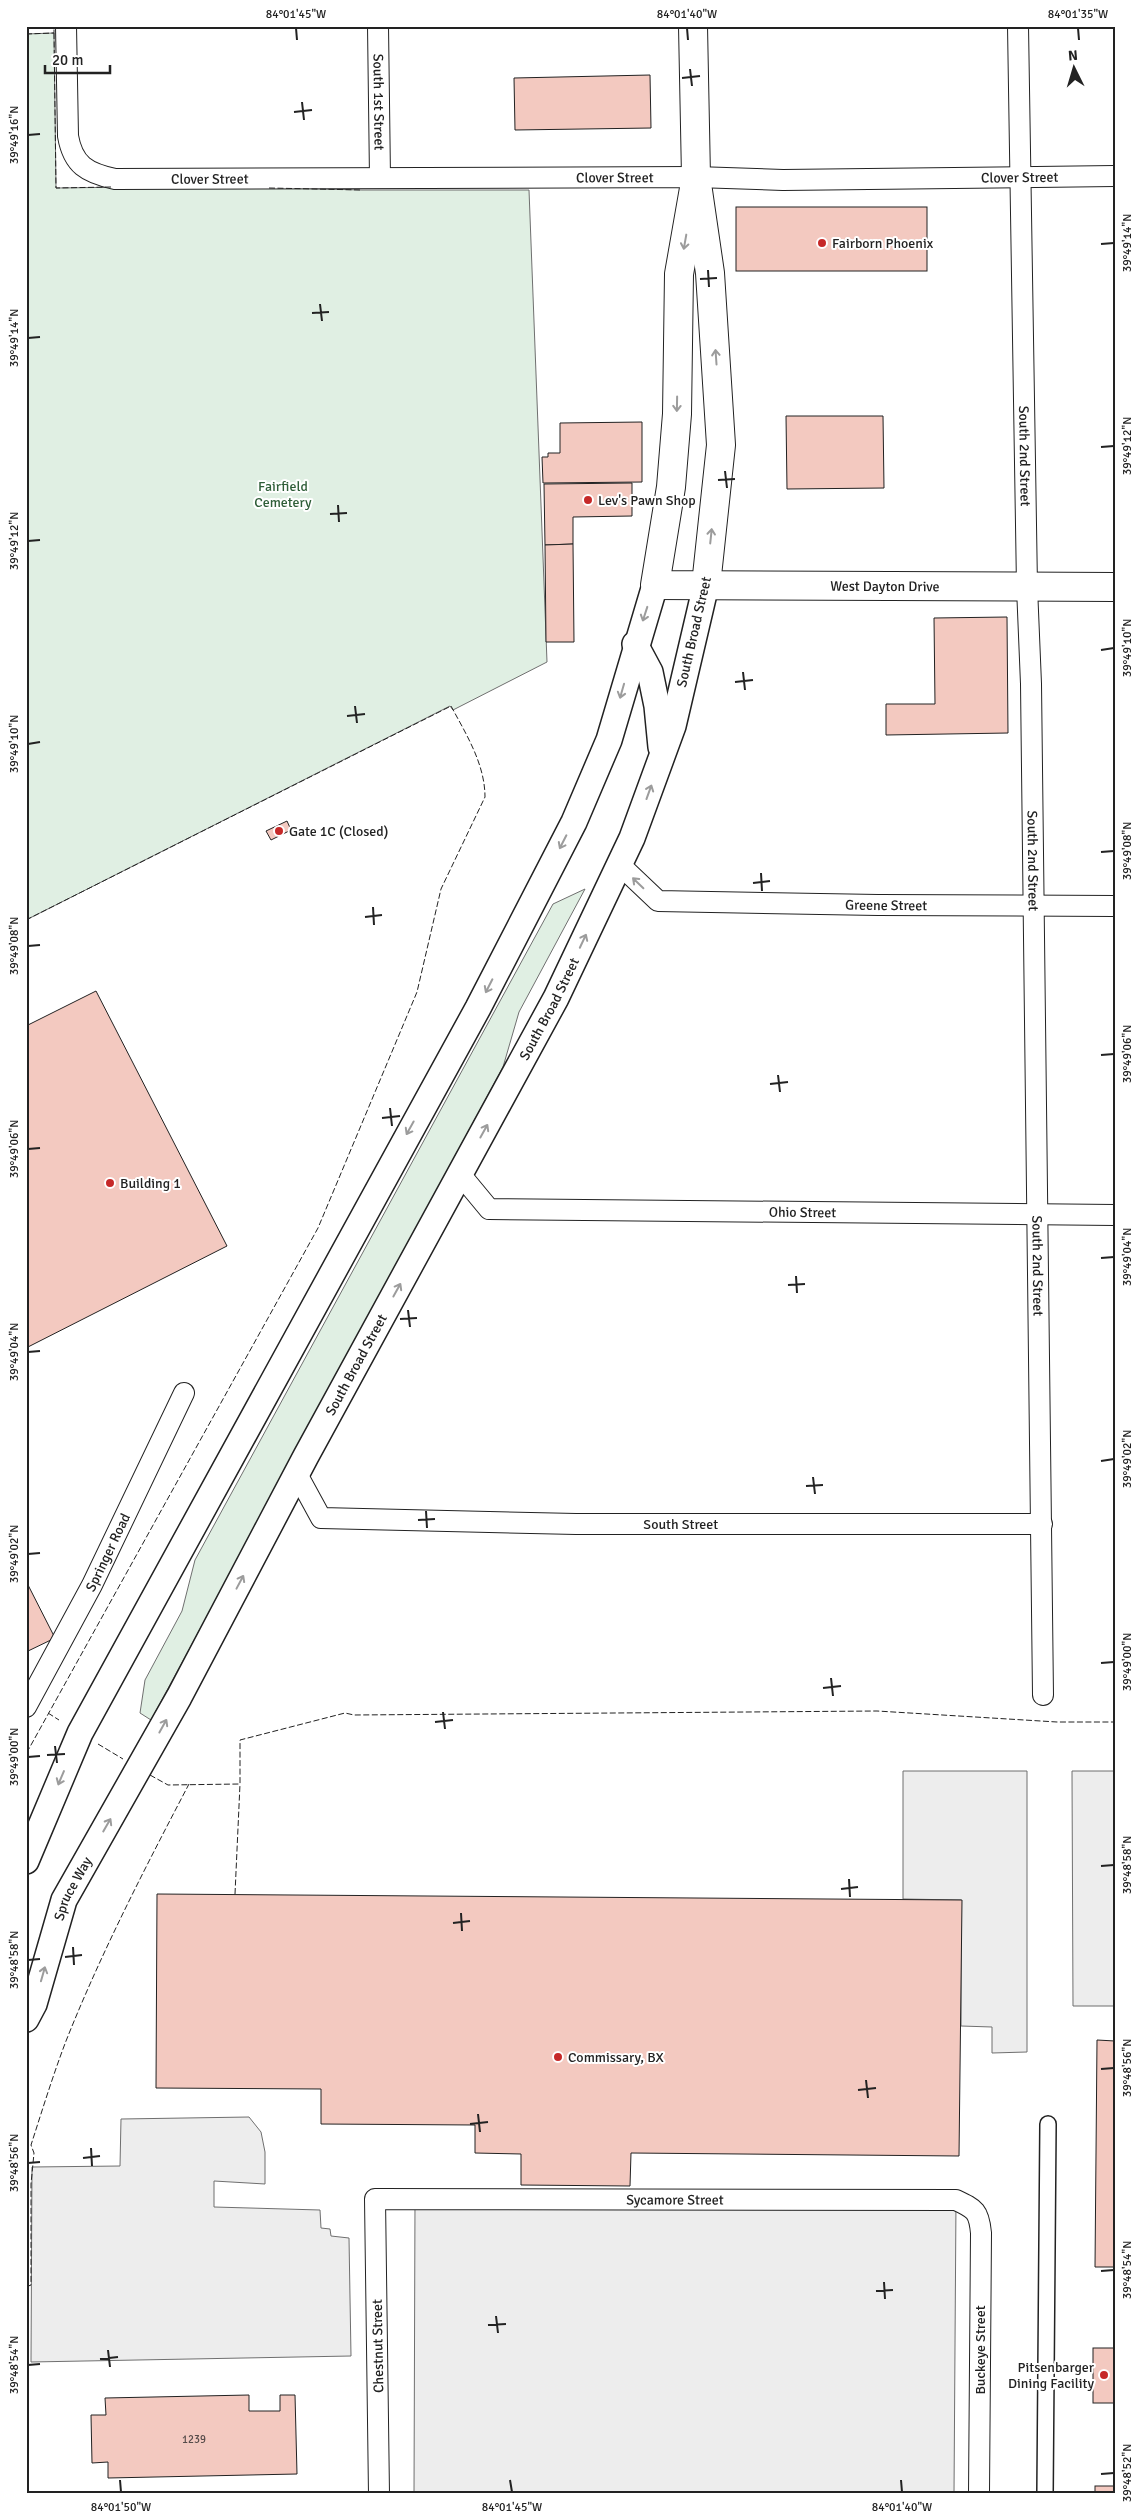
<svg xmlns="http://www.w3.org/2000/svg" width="1141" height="2520" viewBox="0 0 1141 2520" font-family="Signika,sans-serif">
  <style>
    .green { fill: #e0efe3; stroke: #6f6f6f }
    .parking { fill: #ededed; stroke: #6f6f6f }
    .building { fill: #f3c9c0; stroke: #222 }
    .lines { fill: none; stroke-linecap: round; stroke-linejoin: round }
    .pedestrian-casing { stroke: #222; stroke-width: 18 }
    .minor-casing { stroke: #222; stroke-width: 22 }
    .tertiary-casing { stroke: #222; stroke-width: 28 }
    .primary-casing { stroke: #222; stroke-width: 30 }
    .pedestrian { stroke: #fff; stroke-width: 15 }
    .minor { stroke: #fff; stroke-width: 20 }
    .tertiary { stroke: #fff; stroke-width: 25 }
    .primary { stroke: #fff; stroke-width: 28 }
    .fence { stroke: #222; stroke-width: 1; stroke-dasharray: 6 2.5; stroke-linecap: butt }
    .oneway { stroke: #9c9c9c }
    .ticks { fill: none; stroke: #222; stroke-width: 2 }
    .poi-dot { fill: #c62828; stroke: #fff; stroke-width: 2 }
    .labels { text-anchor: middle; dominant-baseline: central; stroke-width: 4; stroke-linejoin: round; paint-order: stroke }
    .number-label { font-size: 11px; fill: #564c4a }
    .street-label { font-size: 14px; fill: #222; stroke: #fff }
    .poi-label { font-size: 14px; fill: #222; stroke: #fff; text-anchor: start }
    .park-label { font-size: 14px; fill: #2f5e38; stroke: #fff }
    .neatline { fill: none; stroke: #222; stroke-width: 2 }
    .ticks-label { font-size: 12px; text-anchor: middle; fill: #222 }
  </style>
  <rect width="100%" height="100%" fill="#fff"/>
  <!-- green -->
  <g class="green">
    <polygon points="54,33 56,188 213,186 362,190 529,190 547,662 453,710 450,706 26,920 26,34"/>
    <polygon points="585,889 519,1012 503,1067 151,1720 140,1713 145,1680 182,1611 195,1560 553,904"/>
  </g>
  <!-- parking -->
  <g class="parking">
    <polygon points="903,1771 1027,1771 1027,2052 992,2053 992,2027 961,2026 961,1900 903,1899"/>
    <polygon points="1072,1771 1115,1771 1115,2006 1073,2006"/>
    <polygon points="249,2117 261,2132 265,2152 265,2184 214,2181 214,2207 320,2210 321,2228 330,2229 331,2236 349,2238 351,2356 31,2362 32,2167 120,2166 121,2119"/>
    <polygon points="415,2199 956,2200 954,2494 414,2494"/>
  </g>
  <!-- building -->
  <g class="building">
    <polygon points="650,75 651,128 515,130 514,78"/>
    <rect x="736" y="207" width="191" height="64"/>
    <polygon points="786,416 883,416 884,488 787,489"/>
    <polygon points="642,422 642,482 543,483 542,457 548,457 548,453 560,453 560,423"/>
    <polygon points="632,483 632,516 573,517 573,544 545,545 544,484"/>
    <polygon points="573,544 574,642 546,642 545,545"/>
    <polygon points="1007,617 1008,733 886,735 886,704 935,704 934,618"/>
    <polygon points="287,821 291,830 271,840 266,831"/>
    <polygon points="96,991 227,1246 26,1348 26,1026"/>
    <polygon points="26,1581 55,1638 26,1652"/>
    <polygon points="157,1894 962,1900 959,2156 631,2153 630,2186 521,2185 521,2154 475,2153 475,2125 321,2124 321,2089 156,2088"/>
    <polygon points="1097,2040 1115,2041 1115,2267 1095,2267"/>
    <rect x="1093" y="2348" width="22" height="55"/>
    <polygon points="249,2395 249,2411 280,2411 280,2395 295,2395 297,2474 108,2478 108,2462 92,2463 91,2415 106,2415 105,2398"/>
    <rect x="1095" y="2486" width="20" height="8"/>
  </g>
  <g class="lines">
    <!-- pedestrian casing -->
    <g class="pedestrian-casing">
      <polyline id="pedestrian" points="1045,2494 1048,2124"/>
    </g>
    <!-- minor casing -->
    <g class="minor-casing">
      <g id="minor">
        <path id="s1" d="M66,26L68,136C73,165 87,173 115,179L696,177L783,180L1115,176"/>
        <path id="s2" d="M378,26L380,178"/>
        <path id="s3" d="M1018,26L1027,587L1031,684L1043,1695"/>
        <path id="s4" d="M619,864L658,901L878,905L1115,906"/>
        <path id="s5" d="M460,1174L489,1209L1115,1215"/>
        <path id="s6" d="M297,1474L321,1518L576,1524H1042"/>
        <path id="s7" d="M26,1707L92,1585L184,1393"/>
        <path id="s8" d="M379,2494L375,2199L956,2200C975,2209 979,2211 981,2233L979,2494"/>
      </g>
    </g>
    <!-- tertiary casing -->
    <g class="tertiary-casing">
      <g id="tertiary">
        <polyline points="635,644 650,672 657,706 661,747"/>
        <polyline points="26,1861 80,1733 478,1008 574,822 609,740 655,585"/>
        <path id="s9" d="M26,2019L34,2004L64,1900L179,1697L306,1456L556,998L632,838L673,726L706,585"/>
      </g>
    </g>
    <!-- primary casing -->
    <g class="primary-casing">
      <g id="primary">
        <polyline points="693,26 696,177 710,273 721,445 706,585"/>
        <path id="s10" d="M696,177L679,274L677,414L671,487L655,585L1115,587"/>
      </g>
    </g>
    <!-- pedestrian -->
    <use href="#pedestrian" class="pedestrian"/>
    <!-- minor -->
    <use href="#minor" class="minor"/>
    <!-- tertiary -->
    <use href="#tertiary" class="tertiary"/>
    <!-- primary -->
    <use href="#primary" class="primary"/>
    <!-- fence -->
    <g class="fence">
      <polyline points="54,33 56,188 111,187"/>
      <polyline points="26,34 54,33 54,26"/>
      <polyline points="269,188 362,190"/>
      <path d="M26,920L451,706C466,734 485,764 485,797L441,889L417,992L318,1228L26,1754"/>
      <polyline points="48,1713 59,1720"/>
      <polyline points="98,1744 123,1759"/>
      <polyline points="150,1775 168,1785 240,1784 240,1740 345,1713 354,1715 877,1711 1057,1722 1115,1722"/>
      <polyline points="235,1894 240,1784"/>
      <path d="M26,2287L31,2285V2184L34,2153L31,2145C42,2111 53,2075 66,2041C101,1953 145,1868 189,1784"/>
    </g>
  </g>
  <!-- one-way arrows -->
  <defs><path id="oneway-shaft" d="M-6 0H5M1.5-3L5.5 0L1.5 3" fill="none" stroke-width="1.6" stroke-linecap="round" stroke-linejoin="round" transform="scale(1.25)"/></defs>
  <g class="oneway">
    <use href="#oneway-shaft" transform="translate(685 242) rotate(100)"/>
    <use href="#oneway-shaft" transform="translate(716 357) rotate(-94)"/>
    <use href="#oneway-shaft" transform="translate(677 404) rotate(91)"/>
    <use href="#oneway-shaft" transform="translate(711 536) rotate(-84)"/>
    <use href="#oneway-shaft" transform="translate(645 614) rotate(108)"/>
    <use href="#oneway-shaft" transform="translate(622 691) rotate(106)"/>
    <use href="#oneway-shaft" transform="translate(649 792) rotate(-70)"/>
    <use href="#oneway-shaft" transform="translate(563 842) rotate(117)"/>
    <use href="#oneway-shaft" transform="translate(638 883) rotate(-136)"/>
    <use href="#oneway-shaft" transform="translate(583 941) rotate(-65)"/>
    <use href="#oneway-shaft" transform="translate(489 986) rotate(117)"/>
    <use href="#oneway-shaft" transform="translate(410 1128) rotate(119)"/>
    <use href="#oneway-shaft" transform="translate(484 1131) rotate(-61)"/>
    <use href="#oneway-shaft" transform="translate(397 1290) rotate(-61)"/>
    <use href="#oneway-shaft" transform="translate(240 1582) rotate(-62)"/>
    <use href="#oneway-shaft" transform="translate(163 1726) rotate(-61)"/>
    <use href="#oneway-shaft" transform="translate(61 1778) rotate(113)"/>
    <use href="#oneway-shaft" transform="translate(107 1825) rotate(-60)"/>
    <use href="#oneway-shaft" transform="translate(43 1974) rotate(-74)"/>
  </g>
  <!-- ticks -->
  <path class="ticks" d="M296,28L297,40M687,28L688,40M1078,28L1079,40M690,69L692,86M682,78L700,76M302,102L304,120M294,112L312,110M28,135L40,134M1101,244L1114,243M708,270L709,287M700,279L717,278M320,304L322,321M312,313L329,312M28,338L40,337M1101,447L1114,446M725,471L727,488M718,480L735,479M338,505L339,522M330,514L347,513M28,541L40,540M1101,650L1114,648M743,672L745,690M735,682L753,680M355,706L357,723M347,716L365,714M28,744L40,742M1101,852L1114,851M761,873L762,891M753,883L770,881M373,907L374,925M365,917L382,915M28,946L40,945M1101,1055L1114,1054M778,1075L780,1092M770,1084L788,1082M390,1108L392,1126M382,1118L400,1116M28,1149L40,1148M1101,1258L1114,1257M796,1276L797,1293M788,1285L805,1284M408,1310L410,1327M400,1319L417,1318M28,1352L40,1351M1101,1461L1114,1459M813,1477L815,1494M806,1486L823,1485M426,1511L427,1528M418,1520L435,1519M28,1554L40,1553M1101,1663L1114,1662M831,1678L833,1696M823,1688L841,1686M443,1712L445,1729M435,1722L453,1720M55,1746L57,1763M47,1755L65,1754M28,1757L40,1756M1101,1866L1114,1865M849,1879L850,1897M841,1889L858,1887M461,1913L462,1931M453,1923L470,1921M73,1947L74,1965M65,1957L82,1955M28,1960L40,1959M1101,2069L1114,2068M866,2080L868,2098M858,2090L876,2088M478,2114L480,2132M470,2124L488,2122M91,2148L92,2166M83,2158L100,2156M28,2163L40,2162M1101,2271L1114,2270M884,2282L885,2299M876,2291L893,2290M496,2316L498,2333M488,2325L506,2324M108,2350L110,2367M100,2359L118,2357M28,2365L40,2364M1101,2474L1114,2473M120,2480L121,2492M510,2480L512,2492M901,2480L902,2492"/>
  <!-- markers -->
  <g class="poi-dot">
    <circle cx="822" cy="243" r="5"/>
    <circle cx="588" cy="500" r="5"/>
    <circle cx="279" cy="831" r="5"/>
    <circle cx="110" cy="1183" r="5"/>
    <circle cx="558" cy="2057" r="5"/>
    <circle cx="1104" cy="2375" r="5"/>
  </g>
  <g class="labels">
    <!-- number labels -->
    <g class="number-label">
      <text x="194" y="2439">1239</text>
    </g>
    <!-- street labels -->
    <g class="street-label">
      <text stroke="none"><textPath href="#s2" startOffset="76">South 1st Street</textPath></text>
      <text stroke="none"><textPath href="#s1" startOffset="679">Clover Street</textPath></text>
      <text stroke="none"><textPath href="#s1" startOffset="1084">Clover Street</textPath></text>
      <text stroke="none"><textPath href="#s1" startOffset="274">Clover Street</textPath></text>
      <text stroke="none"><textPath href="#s3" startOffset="430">South 2nd Street</textPath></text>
      <text stroke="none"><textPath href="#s10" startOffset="641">West Dayton Drive</textPath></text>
      <text transform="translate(694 632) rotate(-77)">South Broad Street</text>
      <text stroke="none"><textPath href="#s3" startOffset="835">South 2nd Street</textPath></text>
      <text stroke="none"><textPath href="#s4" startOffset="282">Greene Street</textPath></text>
      <text stroke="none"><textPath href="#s9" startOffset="1140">South Broad Street</textPath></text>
      <text stroke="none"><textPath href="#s5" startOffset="359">Ohio Street</textPath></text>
      <text stroke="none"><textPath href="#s3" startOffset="1240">South 2nd Street</textPath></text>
      <text stroke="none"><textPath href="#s9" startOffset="735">South Broad Street</textPath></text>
      <text stroke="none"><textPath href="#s6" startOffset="410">South Street</textPath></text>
      <text stroke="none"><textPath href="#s7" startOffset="175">Springer Road</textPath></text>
      <text stroke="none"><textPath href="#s9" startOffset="139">Spruce Way</textPath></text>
      <text stroke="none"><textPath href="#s8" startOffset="595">Sycamore Street</textPath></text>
      <text transform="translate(378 2346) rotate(-91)">Chestnut Street</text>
      <text transform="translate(980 2350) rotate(-90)">Buckeye Street</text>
    </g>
    <!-- poi labels -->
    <g class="poi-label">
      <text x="832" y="243">Fairborn Phoenix</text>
      <text x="598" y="500">Lev's Pawn Shop</text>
      <text x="289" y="831">Gate 1C (Closed)</text>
      <text x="120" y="1183">Building 1</text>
      <text x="568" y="2057">Commissary, BX</text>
      <text x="1094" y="2367" text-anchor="end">Pitsenbarger<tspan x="1094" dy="16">Dining Facility</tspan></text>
    </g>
    <!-- park labels -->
    <g class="park-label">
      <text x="283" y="486">Fairfield<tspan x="283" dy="16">Cemetery</tspan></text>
    </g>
  </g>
  <!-- border -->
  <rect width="1141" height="2520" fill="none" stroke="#ffffff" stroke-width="55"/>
  <!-- north arrow -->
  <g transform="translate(1074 68) rotate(355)" stroke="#ffffff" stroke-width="4" paint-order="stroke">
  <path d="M0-4L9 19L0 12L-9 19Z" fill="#222222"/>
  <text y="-8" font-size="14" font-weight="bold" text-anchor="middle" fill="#222222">N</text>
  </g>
  <!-- scale -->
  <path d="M45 65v8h65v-8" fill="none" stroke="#222222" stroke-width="2.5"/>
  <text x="52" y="65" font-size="15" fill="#222222" stroke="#ffffff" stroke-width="4" paint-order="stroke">20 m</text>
  <rect x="28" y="28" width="1086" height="2464" class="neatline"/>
  <g class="ticks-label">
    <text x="296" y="18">84°01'45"W</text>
    <text x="687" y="18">84°01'40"W</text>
    <text x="1078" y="18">84°01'35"W</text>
    <text transform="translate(14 135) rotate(-90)" y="4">39°49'16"N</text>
    <text transform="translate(1127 243) rotate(-90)" y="4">39°49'14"N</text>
    <text transform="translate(14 338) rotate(-90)" y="4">39°49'14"N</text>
    <text transform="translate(1127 446) rotate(-90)" y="4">39°49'12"N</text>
    <text transform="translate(14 541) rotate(-90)" y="4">39°49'12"N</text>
    <text transform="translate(1127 648) rotate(-90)" y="4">39°49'10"N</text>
    <text transform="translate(14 744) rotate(-90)" y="4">39°49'10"N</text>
    <text transform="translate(1127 851) rotate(-90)" y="4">39°49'08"N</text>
    <text transform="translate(14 946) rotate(-90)" y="4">39°49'08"N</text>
    <text transform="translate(1127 1054) rotate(-90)" y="4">39°49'06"N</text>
    <text transform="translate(14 1149) rotate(-90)" y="4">39°49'06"N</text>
    <text transform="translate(1127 1257) rotate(-90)" y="4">39°49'04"N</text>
    <text transform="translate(14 1352) rotate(-90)" y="4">39°49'04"N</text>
    <text transform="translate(1127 1459) rotate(-90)" y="4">39°49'02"N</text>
    <text transform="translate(14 1554) rotate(-90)" y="4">39°49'02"N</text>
    <text transform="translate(1127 1662) rotate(-90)" y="4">39°49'00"N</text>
    <text transform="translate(14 1757) rotate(-90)" y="4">39°49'00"N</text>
    <text transform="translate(1127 1865) rotate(-90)" y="4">39°48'58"N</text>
    <text transform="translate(14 1960) rotate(-90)" y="4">39°48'58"N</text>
    <text transform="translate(1127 2068) rotate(-90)" y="4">39°48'56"N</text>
    <text transform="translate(14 2163) rotate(-90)" y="4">39°48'56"N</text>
    <text transform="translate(1127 2270) rotate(-90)" y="4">39°48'54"N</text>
    <text transform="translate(14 2365) rotate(-90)" y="4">39°48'54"N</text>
    <text transform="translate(1127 2473) rotate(-90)" y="4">39°48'52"N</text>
    <text x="121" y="2511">84°01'50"W</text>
    <text x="512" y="2511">84°01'45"W</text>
    <text x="902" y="2511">84°01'40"W</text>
  </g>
</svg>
